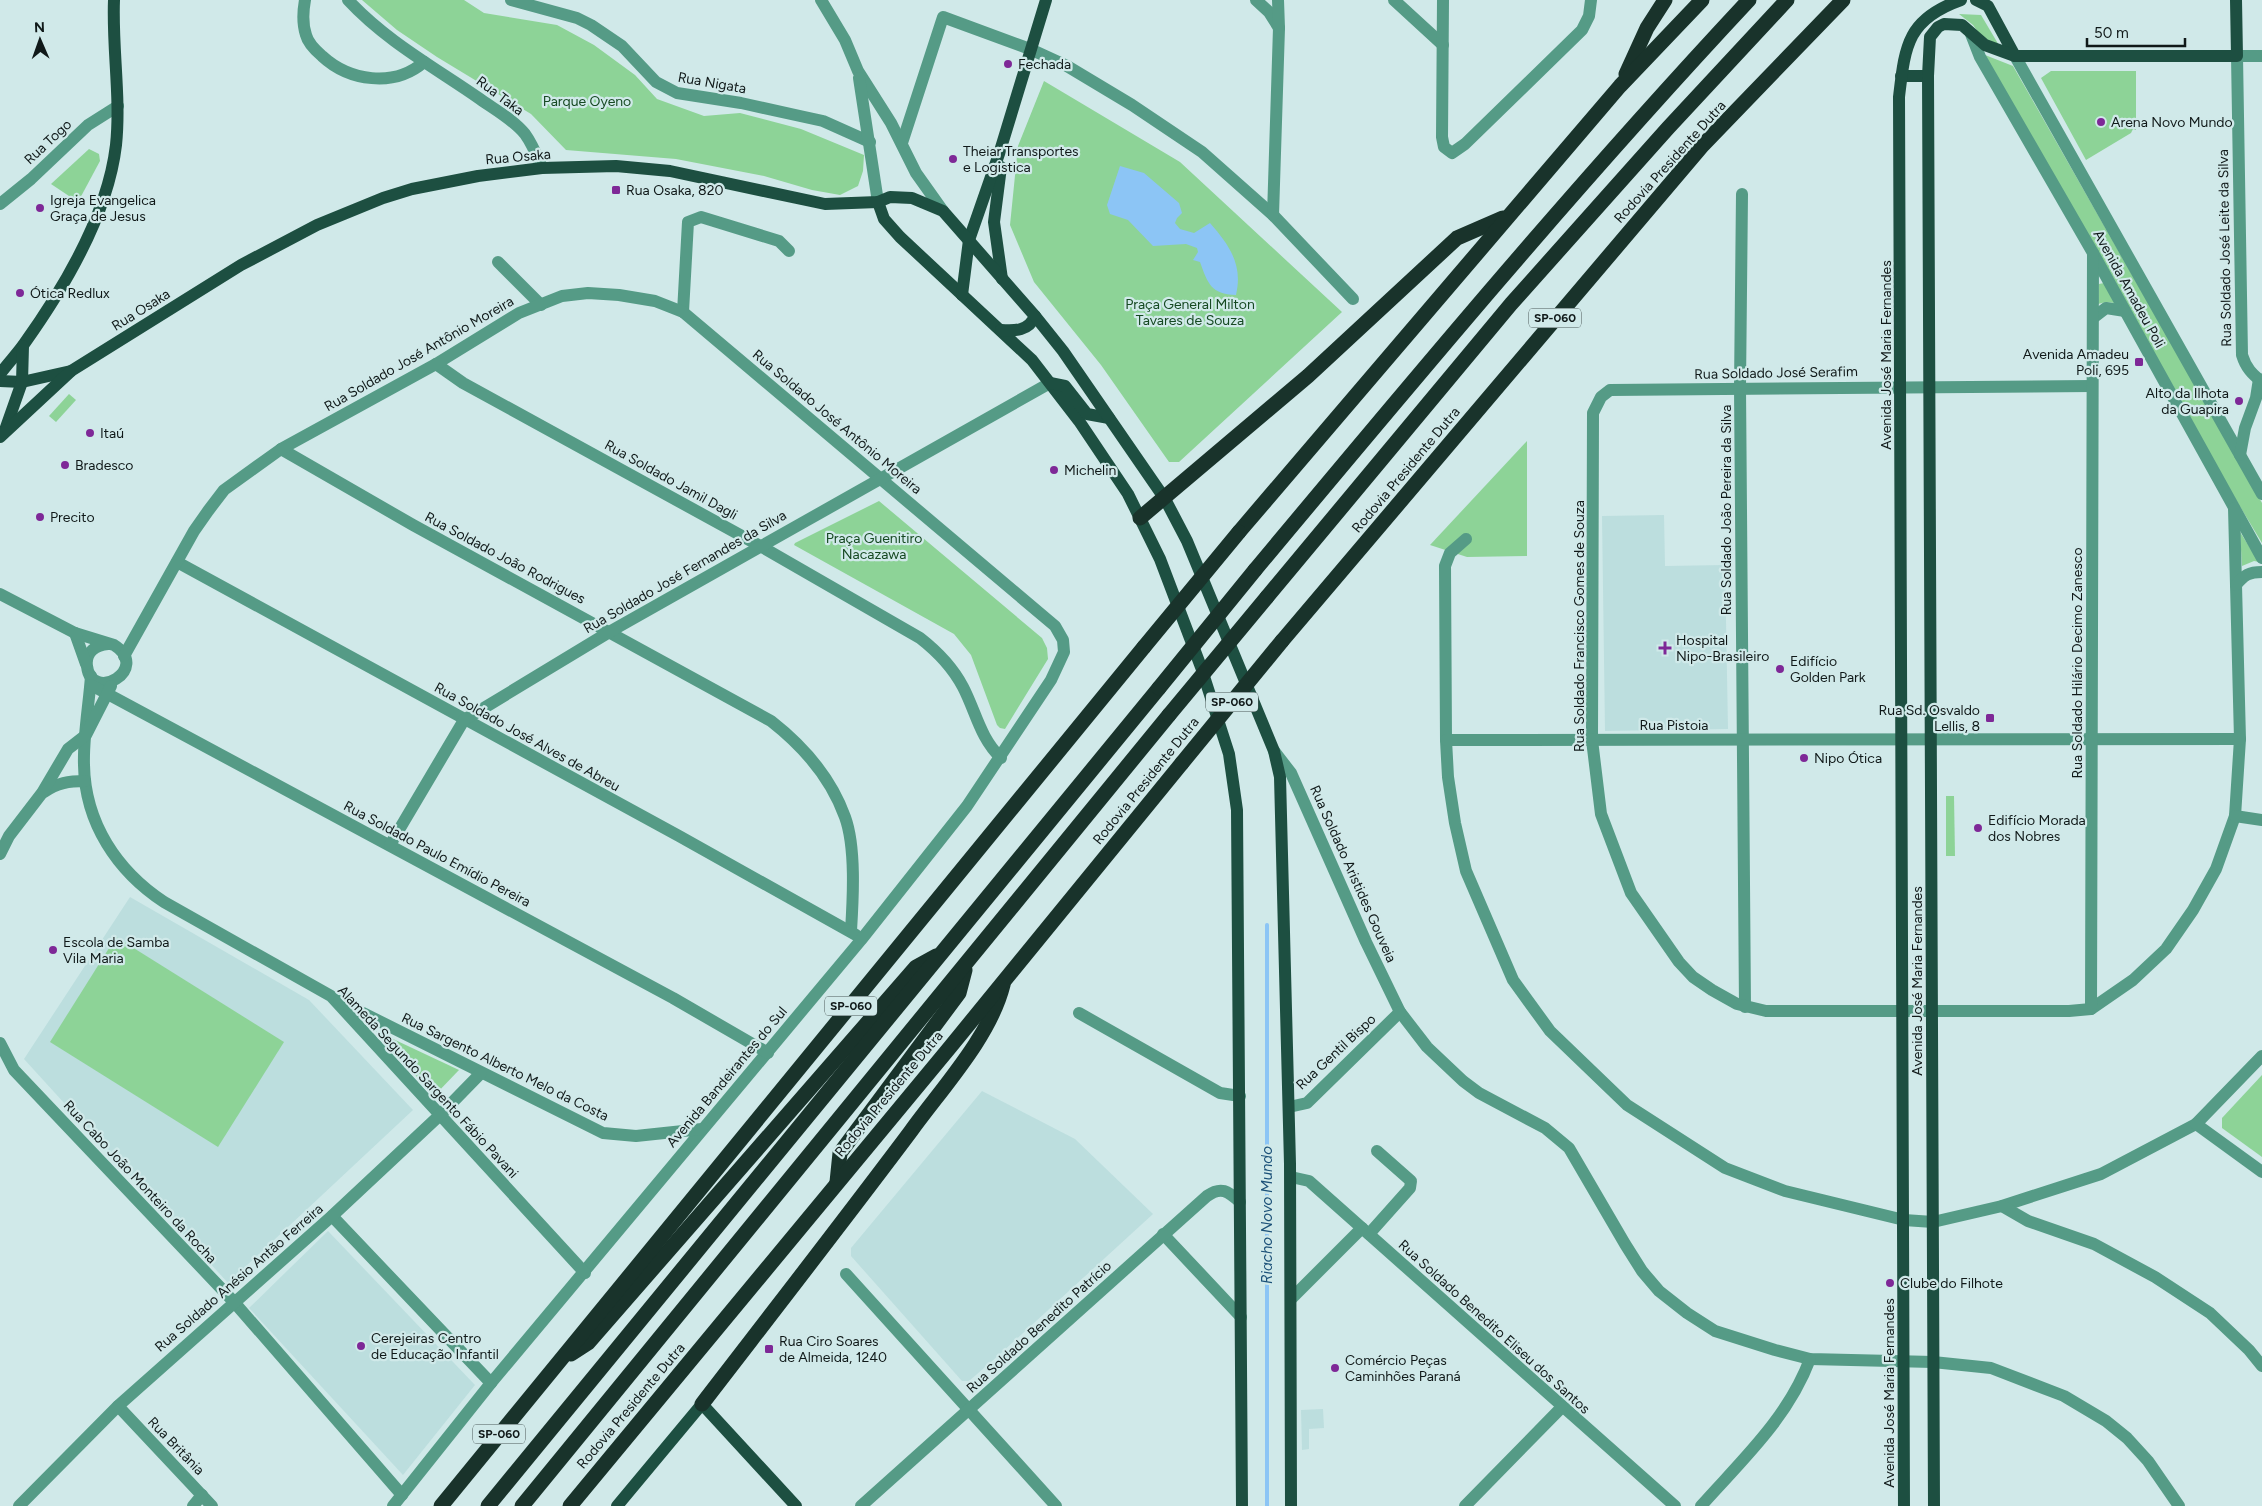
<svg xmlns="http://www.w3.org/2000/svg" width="2262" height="1506" viewBox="0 0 2262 1506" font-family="Figtree,sans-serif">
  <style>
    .built { fill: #bcdede }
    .green { fill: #8dd397 }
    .water { fill: #8cc5f5 }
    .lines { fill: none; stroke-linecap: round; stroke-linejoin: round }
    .stream { stroke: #8cc5f5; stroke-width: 4 }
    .minor { stroke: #559b86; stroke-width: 12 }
    .major { stroke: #1d4f41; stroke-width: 12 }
    .highway { stroke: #19332b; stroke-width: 15 }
    .highway-bridge { stroke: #19332b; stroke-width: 15 }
    .poi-dot { fill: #7e2897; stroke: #d0e9e9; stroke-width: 2 }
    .labels { text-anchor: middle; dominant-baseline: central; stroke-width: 4.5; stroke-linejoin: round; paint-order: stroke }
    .shield { fill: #d0e9e9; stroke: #4a5757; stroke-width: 1 }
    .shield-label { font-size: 12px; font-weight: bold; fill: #101919 }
    .poi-label { font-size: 14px; fill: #101919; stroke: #d0e9e9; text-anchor: start }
    .street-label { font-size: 14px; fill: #101919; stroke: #d0e9e9 }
    .park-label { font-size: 14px; fill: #164922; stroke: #d0e9e9 }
    .water-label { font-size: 15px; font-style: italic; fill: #1c5178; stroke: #d0e9e9 }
  </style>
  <rect width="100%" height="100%" fill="#d0e9e9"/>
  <!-- built -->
  <g class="built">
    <polygon points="1664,515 1665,566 1725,565 1728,729 1605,731 1602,516"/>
    <polygon points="130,897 309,1000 413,1110 228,1283 24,1059"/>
    <polygon points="982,1091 1075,1139 1153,1214 999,1355 969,1381 962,1381 851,1256 851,1248"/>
    <polygon points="328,1231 475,1385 403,1475 249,1308"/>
    <polygon points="1323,1409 1324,1428 1309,1429 1309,1449 1302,1450 1301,1410"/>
  </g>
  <!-- green -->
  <g class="green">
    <polygon points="362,0 464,0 484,13 557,25 594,45 635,75 657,99 704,116 740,113 801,129 864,155 863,171 858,186 840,195 812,190 764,176 676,159 566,150 531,114 437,57 397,30"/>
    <polygon points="1959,14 1981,15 2000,47 1986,43 1973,25"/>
    <polygon points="1985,55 2013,66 2244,471 2262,503 2262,543 2224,480"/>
    <polygon points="2051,71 2136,71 2136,130 2133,129 2131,133 2086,160 2041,78"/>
    <polygon points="1044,81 1180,162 1342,312 1179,462 1169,462 1101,365 1034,282 1010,225 1018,146"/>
    <polygon points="89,149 99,154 100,161 78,202 51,184"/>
    <polygon points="2104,283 2115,303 2106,302 2098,304 2099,284"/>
    <polygon points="69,394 76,400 56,422 49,416"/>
    <polygon points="1527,441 1527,556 1467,557 1430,545"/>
    <polygon points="879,501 1042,638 1047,648 1048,659 1005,729 1000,728 997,725 971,655 954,634 794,545 795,543"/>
    <polygon points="2240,532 2259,562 2254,561 2242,566"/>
    <polygon points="1954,796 1955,856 1946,856 1946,796"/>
    <polygon points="116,937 284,1042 218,1147 50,1042"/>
    <polygon points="376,1031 459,1070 434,1096"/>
    <polygon points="2262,1075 2262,1157 2222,1128 2222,1118"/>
  </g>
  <!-- water -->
  <path class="water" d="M1120,166L1144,173L1179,203L1182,213L1177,218L1175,223L1180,229L1194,233L1210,223C1230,246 1243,265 1236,295C1211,294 1208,284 1200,262L1193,260L1198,252L1197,248L1186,244L1153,246L1128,220L1110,214L1107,205Z"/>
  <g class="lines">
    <!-- stream -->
    <polyline class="stream" points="1267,925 1267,1506"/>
    <!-- minor -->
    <g class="minor">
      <path d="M305,0C303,11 302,23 306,35C308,43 315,50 322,56C349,81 394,88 424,62"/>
      <path d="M348,0C386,41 434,67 480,99C494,109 514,120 525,134C533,145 537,156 542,168"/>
      <polyline points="511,0 577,18 591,25 622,46 656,82 677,93 741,103 800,116 823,121 870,142"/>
      <polyline points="821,0 845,40 858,71 891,123 916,173 943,211"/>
      <polyline points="1256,0 1269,12 1279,28"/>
      <polyline points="1394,0 1443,45"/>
      <polyline points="1443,0 1442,137 1444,147 1452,153 1465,144 1582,30 1589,16 1591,0"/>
      <polyline points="1971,34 1980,57 2093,253 2262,558"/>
      <polyline points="2015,56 2262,494"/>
      <path d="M2262,56H2237L2242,355C2246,368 2252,374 2262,382"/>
      <polyline points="859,78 878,202"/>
      <polyline points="902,143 943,17 1030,49 1067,66 1132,105 1202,152 1273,215 1353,299"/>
      <polyline points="1742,194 1740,387 1745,1007"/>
      <polyline points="0,204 31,179 88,125 118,106"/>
      <polyline points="1273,215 1279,28 1278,0"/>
      <polyline points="498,262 541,305"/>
      <polyline points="683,312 688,222 701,217 779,241 789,251"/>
      <polyline points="2093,318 2106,308 2125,311"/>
      <path d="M436,364L463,383L762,547L920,638C938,652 953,668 963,687C976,712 980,738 1001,758"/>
      <polyline points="2092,386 1610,390 1601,397 1593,413 1592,740 1601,814 1631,893 1679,962 1693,977 1712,990 1737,1004 1766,1011 2069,1011 2091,1009 2133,980 2166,949 2193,910 2216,869 2235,816 2240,739 2234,508"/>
      <path d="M281,449L413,525L771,721C803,746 831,778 845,817C856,847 853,899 851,931"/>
      <polyline points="2240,455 2245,428 2256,398 2259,379"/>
      <polyline points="1466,539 1450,553 1445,566 1446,740 1448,777 1455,823 1466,871 1513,980 1550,1031 1627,1105 1725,1168 1785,1191 1904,1220 1933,1222 2002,1206 2101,1174 2196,1124 2262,1056"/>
      <polyline points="177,562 679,836 856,935"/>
      <path d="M2236,585C2244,575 2249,572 2262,572"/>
      <path d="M0,594L75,633L114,645C152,669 91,704 87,666C85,652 96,645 108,644"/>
      <polyline points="75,633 86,664"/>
      <polyline points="124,656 194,531 208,511 224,490 281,449 436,364 519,313 562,296 588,293 619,295 655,301 683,312 1055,626 1063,640 1064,652 1051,680 967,806 861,940 491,1383 393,1506"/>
      <path d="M91,676C89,705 83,736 84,765C85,823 117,871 164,902L331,996L585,1273"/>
      <polyline points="91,685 673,998 768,1053"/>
      <polyline points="1446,740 2240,739"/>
      <polyline points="1274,751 1291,773 1366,942 1400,1012 1427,1047 1463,1081 1479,1093 1545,1128 1569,1148 1625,1244 1642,1271 1659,1291 1687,1313 1715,1331 1775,1350 1810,1359 1933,1362 1991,1368 2064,1396 2106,1421 2127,1438 2148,1461 2179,1506"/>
      <path d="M44,792C57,783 69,781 85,781"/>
      <polyline points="2235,816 2262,820"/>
      <polyline points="390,845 464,720 611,631 1050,383"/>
      <polyline points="0,854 9,836 42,793 68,749 86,735 111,686"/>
      <polyline points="339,1001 603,1133 636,1136 702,1129"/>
      <polyline points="2091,1009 2093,253"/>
      <polyline points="1079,1013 1220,1093 1240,1096"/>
      <polyline points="0,1043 14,1070 234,1302 402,1495"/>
      <polyline points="1289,1107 1307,1103 1400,1012"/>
      <polyline points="2196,1124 2262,1172"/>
      <polyline points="1291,1177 1309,1181 1675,1506"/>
      <polyline points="2002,1206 2028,1221 2094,1244 2155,1277 2210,1313 2249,1350 2262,1366"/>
      <polyline points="332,1216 491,1383"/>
      <polyline points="1163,1234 1241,1317"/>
      <polyline points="1369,1234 1410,1188 1411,1181 1377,1151"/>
      <polyline points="846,1274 1056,1506"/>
      <polyline points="1291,1299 1362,1228"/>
      <polyline points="118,1406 212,1506"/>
      <polyline points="19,1506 118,1406 332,1216 440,1115 481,1073"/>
      <polyline points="193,1506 202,1495"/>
      <path d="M861,1506L1207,1196C1221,1186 1228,1191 1240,1202"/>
      <polyline points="1465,1506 1562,1407"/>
      <path d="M1701,1506C1742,1460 1788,1418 1810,1359"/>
    </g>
    <!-- major -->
    <g class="major">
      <polyline points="1976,0 1988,6 2015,56"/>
      <polyline points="1901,76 1928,76"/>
      <polyline points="1001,167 994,222 1002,279"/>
      <polyline points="878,202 884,219 900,237 1032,360 1079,421 1128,494 1160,559 1201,667 1229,754 1237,810 1242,1506"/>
      <polyline points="962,295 969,240 1000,151 1046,0"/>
      <path d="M1001,330C1015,331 1029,331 1035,316"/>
      <path d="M0,374C8,363 17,354 24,344C64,288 108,214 116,145C121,97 112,48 114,0"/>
      <polyline points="0,381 22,382 71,371"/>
      <polyline points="1050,383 1065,386 1087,414 1109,418"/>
      <polyline points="5,430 22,382 23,346"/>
      <polyline points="0,437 71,371 241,265 317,225 383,198 412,189 478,176 542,168 616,166 670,171 825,204 878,202 890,197 912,198 943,211 1035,316 1063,351 1165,499 1187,541 1274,751 1280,777 1290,1164 1291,1506"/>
      <polyline points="617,1506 702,1404 796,1506"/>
      <path d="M1904,1506L1899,97C1905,46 1907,19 1961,0"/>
      <polyline points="1934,1506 1928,76 1930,37 1938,27 1944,24 1962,25 1985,45 2015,56 2237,56 2236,0"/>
    </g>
    <!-- highway -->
    <g class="highway">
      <polyline points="1626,74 1647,28 1665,0"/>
      <polyline points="1140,518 1308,376 1457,238 1503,218"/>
      <polyline points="1239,532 1620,86 1702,0"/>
      <path d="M1255,570C1416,377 1577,184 1749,0"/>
      <polyline points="1267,597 1511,304 1668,128 1787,0"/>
      <polyline points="1282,641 1703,145 1843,0"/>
      <polyline points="837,1182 840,1153 959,993 965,970"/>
      <polyline points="571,1354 588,1343 916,967 936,956"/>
      <path d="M702,1404C772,1313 842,1223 911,1131C942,1088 990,1037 1003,985"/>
      <polyline points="441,1506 1144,647"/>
      <polyline points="488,1506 1159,688"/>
      <polyline points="522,1506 1169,715"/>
      <polyline points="570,1506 951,1046 1182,763"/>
    </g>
    <!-- highway-bridge -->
    <g class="highway-bridge">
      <polyline points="1144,647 1239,532"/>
      <polyline points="1159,688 1255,570"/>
      <polyline points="1169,715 1267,597"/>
      <polyline points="1182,763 1282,641"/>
    </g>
  </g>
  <!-- markers -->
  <g class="poi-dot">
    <circle cx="1008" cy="64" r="5"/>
    <circle cx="2101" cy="122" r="5"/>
    <circle cx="953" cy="159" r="5"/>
    <rect x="611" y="185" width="10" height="10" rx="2.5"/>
    <circle cx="40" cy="208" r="5"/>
    <circle cx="20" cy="293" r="5"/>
    <rect x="2134" y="357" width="10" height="10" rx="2.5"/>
    <circle cx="2239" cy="401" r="5"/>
    <circle cx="90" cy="433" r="5"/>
    <circle cx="65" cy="465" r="5"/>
    <circle cx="1054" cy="470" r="5"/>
    <circle cx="40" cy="517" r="5"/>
    <path d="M1662.5 640.5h5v5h5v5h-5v5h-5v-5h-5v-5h5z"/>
    <circle cx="1780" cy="669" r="5"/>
    <rect x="1985" y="713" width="10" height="10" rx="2.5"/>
    <circle cx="1804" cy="758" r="5"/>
    <circle cx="1978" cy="828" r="5"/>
    <circle cx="53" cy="950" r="5"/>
    <circle cx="1890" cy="1283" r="5"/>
    <circle cx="361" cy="1346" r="5"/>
    <rect x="764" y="1344" width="10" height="10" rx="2.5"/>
    <circle cx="1335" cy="1368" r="5"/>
  </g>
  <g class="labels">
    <!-- shield labels -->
    <g class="shield">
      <rect x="1529" y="308.5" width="52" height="19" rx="4"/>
      <rect x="1206" y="692.5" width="52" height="19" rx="4"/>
      <rect x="825" y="996.5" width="52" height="19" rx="4"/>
      <rect x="473" y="1424.5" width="52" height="19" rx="4"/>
    </g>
    <g class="shield-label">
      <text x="1555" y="318">SP-060</text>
      <text x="1232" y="702">SP-060</text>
      <text x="851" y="1006">SP-060</text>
      <text x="499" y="1434">SP-060</text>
    </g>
    <!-- poi labels -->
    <g class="poi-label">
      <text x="1018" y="64">Fechada</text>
      <text x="2111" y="122">Arena Novo Mundo</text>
      <text x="963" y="151">Theiar Transportes<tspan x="963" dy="16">e Logistica</tspan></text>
      <text x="626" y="190">Rua Osaka, 820</text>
      <text x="50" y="200">Igreja Evangelica<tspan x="50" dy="16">Graça de Jesus</tspan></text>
      <text x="30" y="293">Ótica Redlux</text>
      <text x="2129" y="354" text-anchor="end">Avenida Amadeu<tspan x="2129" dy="16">Poli, 695</tspan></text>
      <text x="2229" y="393" text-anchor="end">Alto da Ilhota<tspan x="2229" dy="16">da Guapira</tspan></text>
      <text x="100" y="433">Itaú</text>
      <text x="75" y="465">Bradesco</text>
      <text x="1064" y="470">Michelin</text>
      <text x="50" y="517">Precito</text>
      <text x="1676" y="640">Hospital<tspan x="1676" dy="16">Nipo-Brasileiro</tspan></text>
      <text x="1790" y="661">Edifício<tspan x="1790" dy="16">Golden Park</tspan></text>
      <text x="1980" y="710" text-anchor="end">Rua Sd. Osvaldo<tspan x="1980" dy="16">Lellis, 8</tspan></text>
      <text x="1814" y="758">Nipo Ótica</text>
      <text x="1988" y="820">Edifício Morada<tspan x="1988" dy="16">dos Nobres</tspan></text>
      <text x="63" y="942">Escola de Samba<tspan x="63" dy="16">Vila Maria</tspan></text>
      <text x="1900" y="1283">Clube do Filhote</text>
      <text x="371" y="1338">Cerejeiras Centro<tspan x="371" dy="16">de Educação Infantil</tspan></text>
      <text x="779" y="1341">Rua Ciro Soares<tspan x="779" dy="16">de Almeida, 1240</tspan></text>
      <text x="1345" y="1360">Comércio Peças<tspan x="1345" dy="16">Caminhões Paraná</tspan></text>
    </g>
    <!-- street labels -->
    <g class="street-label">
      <text transform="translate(712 83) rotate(10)">Rua Nigata</text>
      <text transform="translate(500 96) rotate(37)">Rua Taka</text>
      <text transform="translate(48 142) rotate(-43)">Rua Togo</text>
      <text transform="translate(518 157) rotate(-5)">Rua Osaka</text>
      <text transform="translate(1670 162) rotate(-48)">Rodovia Presidente Dutra</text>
      <text transform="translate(2225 248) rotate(-91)">Rua Soldado José Leite da Silva</text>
      <text transform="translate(2129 289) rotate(61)">Avenida Amadeu Poli</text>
      <text transform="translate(141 310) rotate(-32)">Rua Osaka</text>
      <text transform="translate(419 354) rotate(-30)">Rua Soldado José Antônio Moreira</text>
      <text transform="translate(1886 355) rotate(-90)">Avenida José Maria Fernandes</text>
      <text transform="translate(1776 373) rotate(-1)">Rua Soldado José Serafim</text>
      <text transform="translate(837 422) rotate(40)">Rua Soldado José Antônio Moreira</text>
      <text transform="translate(1406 470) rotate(-50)">Rodovia Presidente Dutra</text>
      <text transform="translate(671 480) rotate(29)">Rua Soldado Jamil Dagli</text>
      <text transform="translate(1726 510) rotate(-90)">Rua Soldado João Pereira da Silva</text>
      <text transform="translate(505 558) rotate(28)">Rua Soldado João Rodrigues</text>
      <text transform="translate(685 572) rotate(-30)">Rua Soldado José Fernandes da Silva</text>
      <text transform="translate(1579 626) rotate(-90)">Rua Soldado Francisco Gomes de Souza</text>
      <text transform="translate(2077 663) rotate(-90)">Rua Soldado Hilário Decimo Zanesco</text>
      <text x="1674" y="725">Rua Pistoia</text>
      <text transform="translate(527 737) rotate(29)">Rua Soldado José Alves de Abreu</text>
      <text transform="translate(1146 781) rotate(-51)">Rodovia Presidente Dutra</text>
      <text transform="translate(437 854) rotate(28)">Rua Soldado Paulo Emídio Pereira</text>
      <text transform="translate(1353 874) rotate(66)">Rua Soldado Aristides Gouveia</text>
      <text transform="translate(1917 981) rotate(-90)">Avenida José Maria Fernandes</text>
      <text transform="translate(1336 1052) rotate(-43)">Rua Gentil Bispo</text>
      <text transform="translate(505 1067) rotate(26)">Rua Sargento Alberto Melo da Costa</text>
      <text transform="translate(727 1077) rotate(-50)">Avenida Bandeirantes do Sul</text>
      <text transform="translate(428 1082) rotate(47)">Alameda Segundo Sargento Fábio Pavani</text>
      <text transform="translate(889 1094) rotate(-50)">Rodovia Presidente Dutra</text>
      <text transform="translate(140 1182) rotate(47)">Rua Cabo João Monteiro da Rocha</text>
      <text transform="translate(239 1278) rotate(-41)">Rua Soldado Anésio Antão Ferreira</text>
      <text transform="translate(1039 1327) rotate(-42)">Rua Soldado Benedito Patrício</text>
      <text transform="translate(1494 1327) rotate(42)">Rua Soldado Benedito Eliseu dos Santos</text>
      <text transform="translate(1889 1393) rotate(-90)">Avenida José Maria Fernandes</text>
      <text transform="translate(631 1406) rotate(-50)">Rodovia Presidente Dutra</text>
      <text transform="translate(176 1446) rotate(46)">Rua Britânia</text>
    </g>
    <!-- park labels -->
    <g class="park-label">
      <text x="587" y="101">Parque Oyeno</text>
      <text x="1190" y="304">Praça General Milton<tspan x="1190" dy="16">Tavares de Souza</tspan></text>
      <text x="874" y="538">Praça Guenitiro<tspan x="874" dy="16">Nacazawa</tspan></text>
    </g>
    <!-- water labels -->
    <g class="water-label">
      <text transform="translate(1267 1215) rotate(-90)">Riacho Novo Mundo</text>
    </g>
  </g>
  <!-- north arrow -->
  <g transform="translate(40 40) rotate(358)" stroke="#d0e9e9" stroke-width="4" paint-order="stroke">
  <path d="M0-4L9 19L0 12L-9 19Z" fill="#101919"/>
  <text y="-8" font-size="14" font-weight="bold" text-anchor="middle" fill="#101919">N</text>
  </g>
  <!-- scale -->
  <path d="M2087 38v8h98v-8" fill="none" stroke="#101919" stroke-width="2.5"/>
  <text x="2094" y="38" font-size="15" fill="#101919" stroke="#d0e9e9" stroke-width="4" paint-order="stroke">50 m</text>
</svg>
